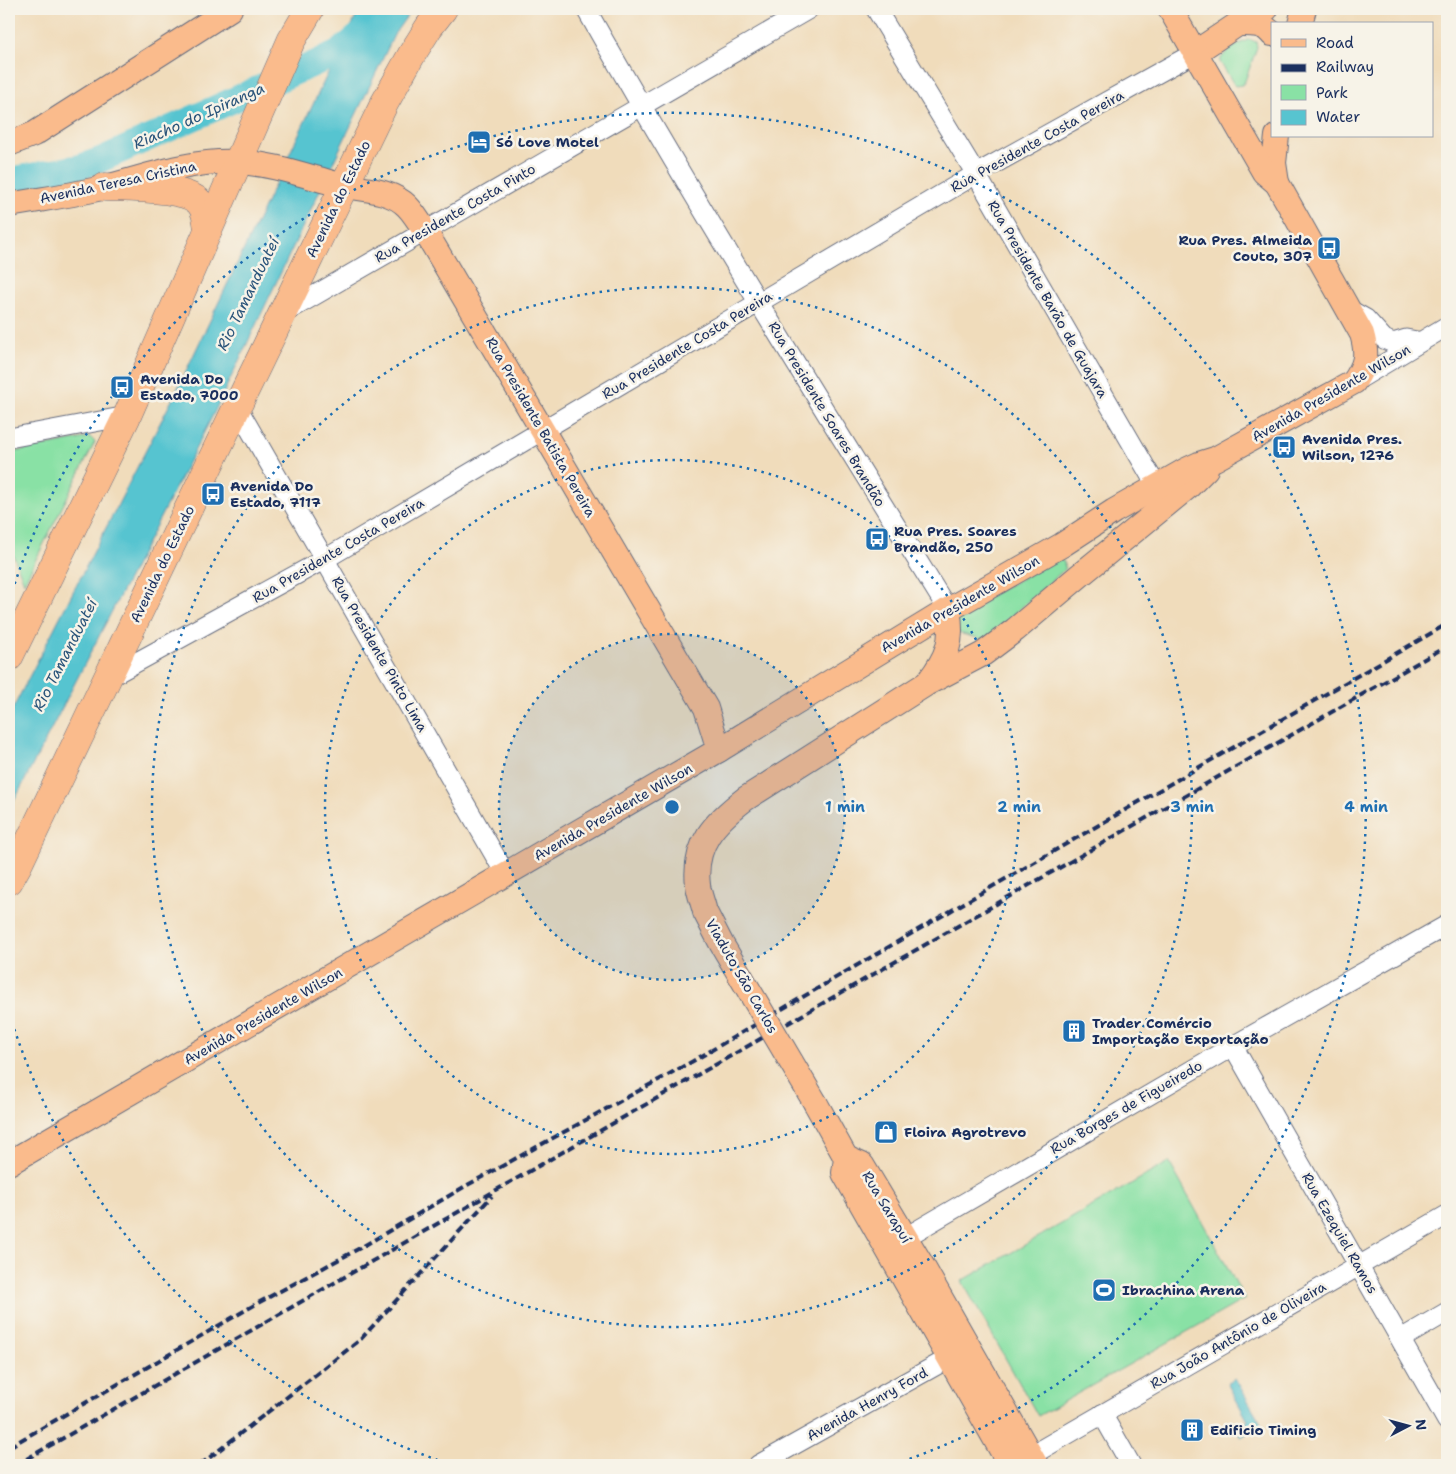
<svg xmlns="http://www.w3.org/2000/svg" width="1456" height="1474" viewBox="0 0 1456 1474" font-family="'Shantell Sans',sans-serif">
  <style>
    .green { fill: #89e1a5; stroke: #528882 }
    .water { fill: #57c4d0; stroke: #397a97 }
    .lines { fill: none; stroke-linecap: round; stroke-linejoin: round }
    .river { stroke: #57c4d0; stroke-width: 26 }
    .minor-casing { stroke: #666c7f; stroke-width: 21 }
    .major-casing { stroke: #666c7f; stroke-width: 26 }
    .highway-casing { stroke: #666c7f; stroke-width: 29 }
    .minor { stroke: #fff; stroke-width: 19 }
    .major { stroke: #fabb8c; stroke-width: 24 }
    .highway { stroke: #fabb8c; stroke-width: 28 }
    .rail { stroke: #1b2f5e; stroke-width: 4; stroke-dasharray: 8 4; stroke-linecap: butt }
    .major-bridge-casing { stroke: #666c7f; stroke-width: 26; stroke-linecap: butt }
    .major-bridge { stroke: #fabb8c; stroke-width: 24 }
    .ring { fill: none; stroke: #1f6fb2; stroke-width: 2.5; stroke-dasharray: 2.5 5 }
    .labels { text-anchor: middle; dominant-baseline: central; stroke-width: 5; stroke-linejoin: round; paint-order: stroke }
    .street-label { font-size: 14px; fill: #1b2f5e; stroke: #f7f3e8 }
    .poi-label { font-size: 14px; font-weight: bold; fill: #1b2f5e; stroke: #f7f3e8; text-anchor: start }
    .water-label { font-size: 15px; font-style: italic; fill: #2a547a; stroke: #f7f3e8 }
    .centre { fill: #1f6fb2; stroke: #f7f3e8; stroke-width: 2.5 }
    .ring-label { font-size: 15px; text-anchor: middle; font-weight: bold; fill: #1f6fb2; stroke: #f7f3e8; stroke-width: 5; stroke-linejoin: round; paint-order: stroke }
  </style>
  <rect width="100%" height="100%" fill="#f7f3e8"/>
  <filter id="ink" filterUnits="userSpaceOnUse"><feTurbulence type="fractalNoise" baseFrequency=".02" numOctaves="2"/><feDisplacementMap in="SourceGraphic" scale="10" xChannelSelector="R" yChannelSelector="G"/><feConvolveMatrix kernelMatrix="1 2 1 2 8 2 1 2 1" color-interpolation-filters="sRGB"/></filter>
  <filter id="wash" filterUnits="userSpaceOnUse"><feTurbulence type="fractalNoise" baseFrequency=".0096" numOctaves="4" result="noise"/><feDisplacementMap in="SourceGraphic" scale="20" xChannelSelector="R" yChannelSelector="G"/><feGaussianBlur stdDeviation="1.12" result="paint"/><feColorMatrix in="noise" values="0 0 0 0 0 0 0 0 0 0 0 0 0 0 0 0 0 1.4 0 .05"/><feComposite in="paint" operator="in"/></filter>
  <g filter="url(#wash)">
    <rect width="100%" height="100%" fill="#f0dcbb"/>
    <!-- green -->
    <g class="green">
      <path d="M1249,39L1256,42L1257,47L1256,50L1245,81L1242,85L1235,86L1220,62C1222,51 1240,44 1249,39Z"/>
      <polygon points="90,437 95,442 24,583 9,544 9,453"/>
      <polygon points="1059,558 1064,562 1065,569 984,640 955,632 956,614"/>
      <polygon points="1169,1162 1245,1299 1038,1416 962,1281"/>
    </g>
    <!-- water -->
    <g class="water">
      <polygon points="360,9 412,9 395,33 214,413 9,811 9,716 175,394 327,75"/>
      <polygon points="1235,1378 1262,1425 1241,1437 1236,1428 1248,1421 1227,1383"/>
    </g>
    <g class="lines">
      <!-- river -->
      <polyline class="river" points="9,180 80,167 100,160 338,53 365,31"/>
    </g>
  </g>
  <g filter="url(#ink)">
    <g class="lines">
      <!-- minor casing -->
      <g class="minor-casing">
        <g id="minor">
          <path d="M586,9C701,213 825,411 948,610"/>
          <polyline points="876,9 976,174 1157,487"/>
          <polyline points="1350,310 1366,319 1384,339 1393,343 1406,339 1417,341"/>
          <polyline points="284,313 809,9"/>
          <polyline points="1354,382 1447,326"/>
          <polyline points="237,407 506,875"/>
          <polyline points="9,438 127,416"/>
          <polyline points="106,679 325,559 976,174 1196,52"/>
          <polyline points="1233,1046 1447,1421"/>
          <polyline points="894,1244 1233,1046 1447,925"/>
          <polyline points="1401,1339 1447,1312"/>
          <polyline points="1102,1414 1131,1465"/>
          <polyline points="1019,1461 1030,1456 1447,1215"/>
          <polyline points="758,1465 960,1352"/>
        </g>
      </g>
      <!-- major casing -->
      <g class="major-casing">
        <g id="major">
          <path d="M1238,24C1251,24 1264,23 1272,34"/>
          <polyline points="1300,24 1304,9"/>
          <polyline points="1196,52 1238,24 1266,9"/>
          <polyline points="9,144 34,134 230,9"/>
          <polyline points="1277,183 1274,163 1277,136"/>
          <path d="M9,205C41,199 74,195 106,187C149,176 191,160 236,162C270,163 303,175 336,184C359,190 389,188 407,206C414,213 420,223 425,231L706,708L719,750"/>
          <path d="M929,681C947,657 954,641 948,610"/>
          <path d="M705,912C703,903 699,894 698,885C693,844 715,822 745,799L926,684L983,654L1015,630L1079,576L1189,486L1206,469"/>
          <polyline points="816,1104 846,1158"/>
          <polyline points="846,1158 862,1165 923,1267 1036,1465"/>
          <polyline points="846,1158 844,1173 1010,1465"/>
          <path d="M9,1163L719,750L948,610L1062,545L1114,511L1186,470L1199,464L1215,459L1354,382C1366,364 1368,355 1362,334L1277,183L1264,172L1170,9"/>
        </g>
      </g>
      <!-- highway casing -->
      <g class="highway-casing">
        <g id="highway">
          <path d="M105,187C127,188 182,187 198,201C206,208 207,220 208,230"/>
          <polyline points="9,657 127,416 291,41 310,9"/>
          <polyline points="9,881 18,865 237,407 384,104 412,54 429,27 443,9"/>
        </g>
      </g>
      <!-- minor -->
      <use href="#minor" class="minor"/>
      <!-- major -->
      <use href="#major" class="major"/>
      <!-- highway -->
      <use href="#highway" class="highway"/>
      <!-- rail -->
      <g class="rail">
        <polyline points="9,1447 258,1303 360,1248 464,1187 693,1061 964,903 1447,624"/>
        <polyline points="16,1465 1447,646"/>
        <polyline points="200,1465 360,1340 492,1196"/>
      </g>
      <!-- major-bridge casing -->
      <g class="major-bridge-casing">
        <polyline id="major-bridge" points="705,912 721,943 816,1104"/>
      </g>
      <!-- major-bridge -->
      <use href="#major-bridge" class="major-bridge"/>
    </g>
  </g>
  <!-- distance rings -->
  <circle cx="672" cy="807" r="173" fill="#1f6fb2" fill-opacity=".12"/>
  <g class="ring">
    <circle cx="672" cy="807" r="173"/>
    <circle cx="672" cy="807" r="347"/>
    <circle cx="672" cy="807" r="520"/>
    <path d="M452 1465A694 694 0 0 1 10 1016M10 598A694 694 0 1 1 892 1465"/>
  </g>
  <!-- icons -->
  <defs>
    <g id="hotel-square" transform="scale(1.25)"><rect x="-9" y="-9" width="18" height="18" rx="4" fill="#1f6fb2" stroke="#f7f3e8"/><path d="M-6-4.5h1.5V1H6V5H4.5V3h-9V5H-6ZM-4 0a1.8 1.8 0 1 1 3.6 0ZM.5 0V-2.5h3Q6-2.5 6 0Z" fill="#fff"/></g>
    <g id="bus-square" transform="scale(1.25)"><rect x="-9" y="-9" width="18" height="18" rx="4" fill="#1f6fb2" stroke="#f7f3e8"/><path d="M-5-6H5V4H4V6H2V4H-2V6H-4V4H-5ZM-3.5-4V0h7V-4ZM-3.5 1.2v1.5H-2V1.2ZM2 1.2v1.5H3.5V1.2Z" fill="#fff"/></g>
    <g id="building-square" transform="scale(1.25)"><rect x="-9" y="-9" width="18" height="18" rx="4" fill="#1f6fb2" stroke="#f7f3e8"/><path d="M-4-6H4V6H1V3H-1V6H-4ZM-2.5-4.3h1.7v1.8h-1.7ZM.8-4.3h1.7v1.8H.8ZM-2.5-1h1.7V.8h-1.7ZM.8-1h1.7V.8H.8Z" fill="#fff"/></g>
    <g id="shop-square" transform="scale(1.25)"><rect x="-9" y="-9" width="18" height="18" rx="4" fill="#1f6fb2" stroke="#f7f3e8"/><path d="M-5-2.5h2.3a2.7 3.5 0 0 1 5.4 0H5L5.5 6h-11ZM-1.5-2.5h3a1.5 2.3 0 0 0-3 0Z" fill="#fff"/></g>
    <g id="stadium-square" transform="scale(1.25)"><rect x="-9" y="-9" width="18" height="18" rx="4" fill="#1f6fb2" stroke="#f7f3e8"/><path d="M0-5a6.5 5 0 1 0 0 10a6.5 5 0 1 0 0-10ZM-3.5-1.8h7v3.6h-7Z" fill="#fff"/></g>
  </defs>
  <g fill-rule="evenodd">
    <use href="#hotel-square" x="479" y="142"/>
    <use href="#bus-square" x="1329" y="248"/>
    <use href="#bus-square" x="122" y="387"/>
    <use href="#bus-square" x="1284" y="447"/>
    <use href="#bus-square" x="213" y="494"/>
    <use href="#bus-square" x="877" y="539"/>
    <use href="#building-square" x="1074" y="1031"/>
    <use href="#shop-square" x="886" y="1132"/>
    <use href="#stadium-square" x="1104" y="1290"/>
    <use href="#building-square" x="1192" y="1430"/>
  </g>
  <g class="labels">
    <!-- street labels -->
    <g class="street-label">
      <text transform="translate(1037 141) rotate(-29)">Rua Presidente Costa Pereira</text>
      <text transform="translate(118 182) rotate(-12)">Avenida Teresa Cristina</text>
      <text transform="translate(338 199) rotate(-64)">Avenida do Estado</text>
      <text transform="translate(455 213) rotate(-30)">Rua Presidente Costa Pinto</text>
      <text transform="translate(1048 299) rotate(60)">Rua Presidente Barão de Guajara</text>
      <text transform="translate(687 345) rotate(-31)">Rua Presidente Costa Pereira</text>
      <text transform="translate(1331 393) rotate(-30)">Avenida Presidente Wilson</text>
      <text transform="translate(827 414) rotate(59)">Rua Presidente Soares Brandão</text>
      <text transform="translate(541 427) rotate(60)">Rua Presidente Batista Pereira</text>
      <text transform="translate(338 550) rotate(-30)">Rua Presidente Costa Pereira</text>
      <text transform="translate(162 564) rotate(-64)">Avenida do Estado</text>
      <text transform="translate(960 604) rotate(-30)">Avenida Presidente Wilson</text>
      <text transform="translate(380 654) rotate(60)">Rua Presidente Pinto Lima</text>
      <text transform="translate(613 812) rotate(-30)">Avenida Presidente Wilson</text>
      <text transform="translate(742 976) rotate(60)">Viaduto São Carlos</text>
      <text transform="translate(263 1016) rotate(-30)">Avenida Presidente Wilson</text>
      <text transform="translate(1126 1107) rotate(-30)">Rua Borges de Figueiredo</text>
      <text transform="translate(887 1207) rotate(59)">Rua Sarapuí</text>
      <text transform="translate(1340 1233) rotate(60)">Rua Ezequiel Ramos</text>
      <text transform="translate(1238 1335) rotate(-30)">Rua João Antônio de Oliveira</text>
      <text transform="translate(867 1404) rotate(-29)">Avenida Henry Ford</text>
    </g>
    <!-- poi labels -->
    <g class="poi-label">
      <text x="496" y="142">Só Love Motel</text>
      <text x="1312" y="240" text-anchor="end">Rua Pres. Almeida<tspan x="1312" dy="16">Couto, 307</tspan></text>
      <text x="140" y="379">Avenida Do<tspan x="140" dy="16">Estado, 7000</tspan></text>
      <text x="1302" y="439">Avenida Pres.<tspan x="1302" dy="16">Wilson, 1276</tspan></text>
      <text x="230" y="486">Avenida Do<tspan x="230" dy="16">Estado, 7117</tspan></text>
      <text x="894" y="531">Rua Pres. Soares<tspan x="894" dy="16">Brandão, 250</tspan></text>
      <text x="1092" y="1023">Trader Comércio<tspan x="1092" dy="16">Importação Exportação</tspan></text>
      <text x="904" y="1132">Floira Agrotrevo</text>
      <text x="1122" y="1290">Ibrachina Arena</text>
      <text x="1210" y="1430">Edificio Timing</text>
    </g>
    <!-- water labels -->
    <g class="water-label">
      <text transform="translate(199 116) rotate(-24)">Riacho do Ipiranga</text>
      <text transform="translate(248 294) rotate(-64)">Rio Tamanduateí</text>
      <text transform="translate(65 655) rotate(-63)">Rio Tamanduateí</text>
    </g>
  </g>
  <circle cx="672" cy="807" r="8" class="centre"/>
  <g class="ring-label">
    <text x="845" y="812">1 min</text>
    <text x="1019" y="812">2 min</text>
    <text x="1192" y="812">3 min</text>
    <text x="1366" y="812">4 min</text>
  </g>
  <!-- margin -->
  <rect width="1456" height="1474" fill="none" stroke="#f7f3e8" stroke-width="30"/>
  <!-- legend -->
  <rect x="1271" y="22" width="162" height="115" fill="#f7f3e8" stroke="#9fa5b1"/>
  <rect x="1281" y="39" width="25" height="8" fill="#fabb8c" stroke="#9fa5b1"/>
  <text x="1316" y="48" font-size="15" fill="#1b2f5e">Road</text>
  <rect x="1281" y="64" width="25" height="8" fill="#1b2f5e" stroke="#9fa5b1"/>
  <text x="1316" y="72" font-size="15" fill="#1b2f5e">Railway</text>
  <rect x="1281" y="85" width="25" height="15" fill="#89e1a5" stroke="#9fa5b1"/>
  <text x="1316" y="98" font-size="15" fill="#1b2f5e">Park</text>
  <rect x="1281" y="110" width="25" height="15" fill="#57c4d0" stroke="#9fa5b1"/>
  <text x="1316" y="122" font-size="15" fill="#1b2f5e">Water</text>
  <!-- north arrow -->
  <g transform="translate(1408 1426) rotate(84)" stroke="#f7f3e8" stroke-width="4" paint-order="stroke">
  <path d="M0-4L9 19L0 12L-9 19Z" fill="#1b2f5e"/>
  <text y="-8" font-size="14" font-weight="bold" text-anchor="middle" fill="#1b2f5e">N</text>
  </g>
</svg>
